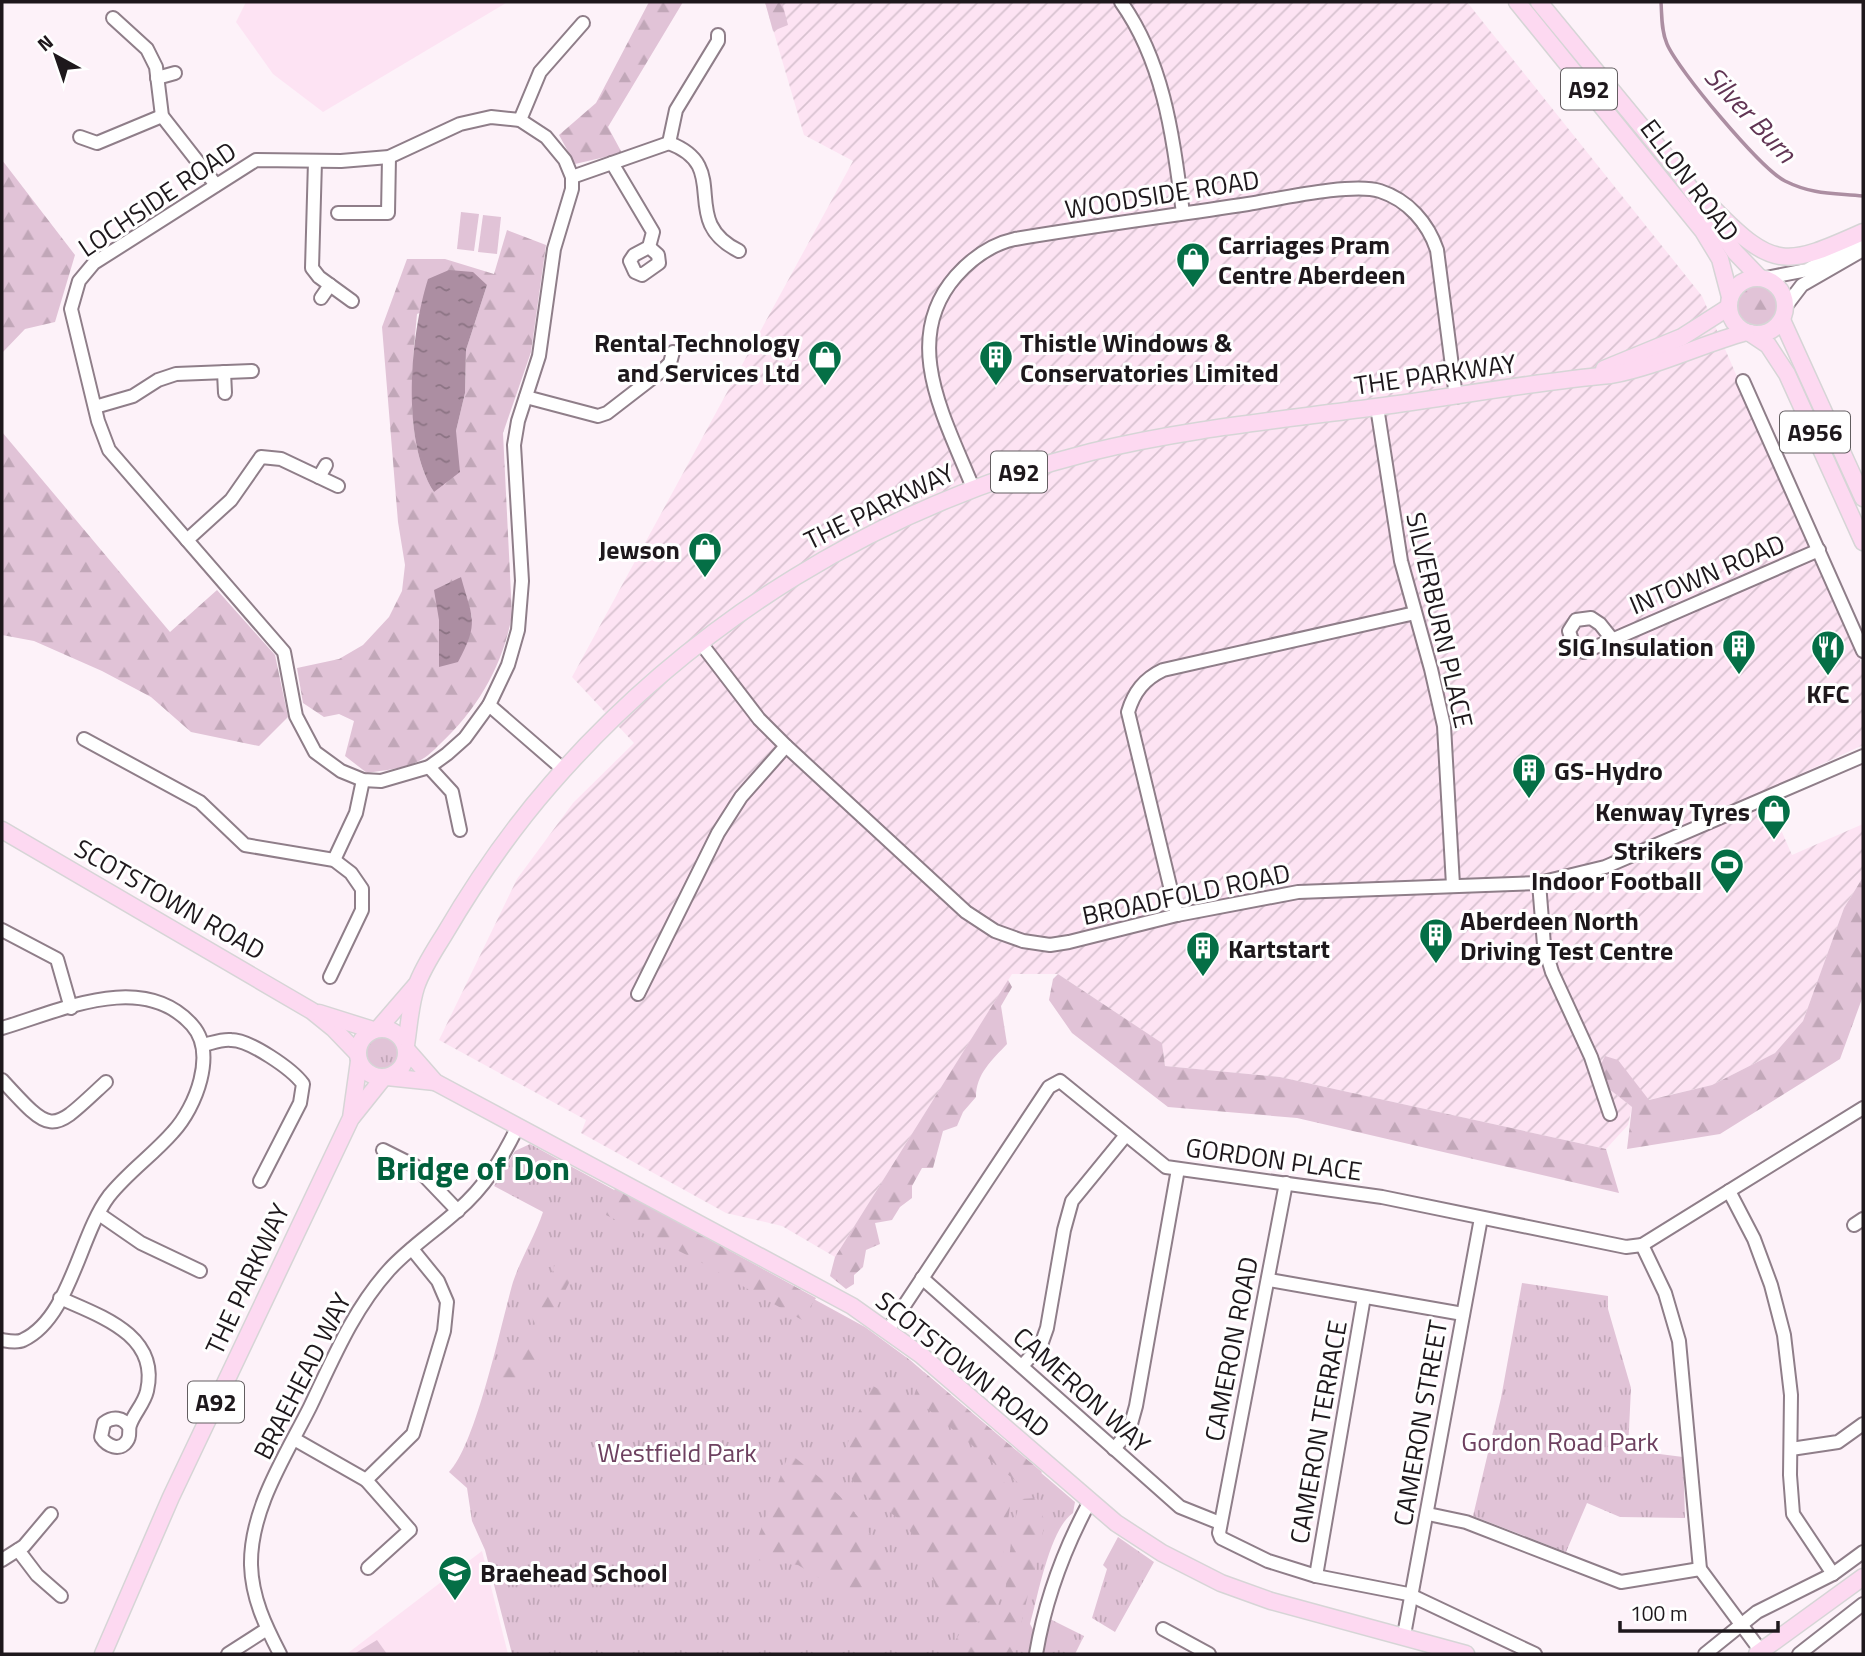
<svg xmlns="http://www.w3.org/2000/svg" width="1865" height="1656" viewBox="0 0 1865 1656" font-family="'Titillium Web',sans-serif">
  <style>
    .built { fill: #fde3f3 }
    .industrial { fill: url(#industrial-furrows) }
    .grass { fill: url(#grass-tufts) }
    .forest { fill: url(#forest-firs); fill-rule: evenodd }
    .pitch { fill: #e1c3d7 }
    .water { fill: url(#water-ripples) }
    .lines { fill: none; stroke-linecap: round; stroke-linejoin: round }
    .stream { stroke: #ac8ea2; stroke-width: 3.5 }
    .minor-casing { stroke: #8f7e89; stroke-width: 16 }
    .major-casing { stroke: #d6d5d6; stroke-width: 19 }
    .minor { stroke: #fff; stroke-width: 12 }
    .major { stroke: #fdd9f1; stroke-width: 16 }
    .labels { text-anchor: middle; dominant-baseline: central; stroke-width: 6; stroke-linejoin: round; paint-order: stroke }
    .shield { fill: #fff; stroke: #625d60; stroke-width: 2 }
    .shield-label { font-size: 24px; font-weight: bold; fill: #1e181c }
    .street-label { font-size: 26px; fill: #1e181c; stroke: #fff }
    .poi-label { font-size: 26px; font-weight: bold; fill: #1e181c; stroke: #fff; text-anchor: start }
    .park-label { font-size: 26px; fill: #6d405f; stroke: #fff }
    .water-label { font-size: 28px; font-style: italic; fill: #613554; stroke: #fff }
    .district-label { font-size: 33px; font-weight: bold; fill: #00603c; stroke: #fff }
  </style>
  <defs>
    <pattern id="industrial-furrows" width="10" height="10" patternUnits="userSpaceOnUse" patternTransform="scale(1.75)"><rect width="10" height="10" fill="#fde3f3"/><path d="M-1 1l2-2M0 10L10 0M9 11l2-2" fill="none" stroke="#d8c2d0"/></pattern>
    <pattern id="grass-tufts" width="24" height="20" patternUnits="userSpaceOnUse" patternTransform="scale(1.75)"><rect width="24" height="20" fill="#e1c3d7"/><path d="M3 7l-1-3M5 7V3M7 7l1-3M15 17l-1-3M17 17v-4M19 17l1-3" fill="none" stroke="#c1a7b8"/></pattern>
    <pattern id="forest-firs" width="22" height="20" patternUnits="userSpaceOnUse" patternTransform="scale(1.75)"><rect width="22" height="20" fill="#e1c3d7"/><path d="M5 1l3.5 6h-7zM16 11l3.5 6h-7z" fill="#c1a7b8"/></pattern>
    <pattern id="water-ripples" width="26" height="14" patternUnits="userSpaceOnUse" patternTransform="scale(1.75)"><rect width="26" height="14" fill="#ac8ea2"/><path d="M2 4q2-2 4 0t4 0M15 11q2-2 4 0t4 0" fill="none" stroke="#8b7383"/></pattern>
  </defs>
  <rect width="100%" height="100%" fill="#fdf2f9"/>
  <!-- built -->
  <g class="built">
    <polygon points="246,2 506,2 506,3 323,112 273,74 236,22"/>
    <polygon points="482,1551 508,1654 348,1654 348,1653"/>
  </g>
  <!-- industrial -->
  <polygon class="industrial" points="765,2 1467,2 1702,296 1863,667 1863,745 1764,791 1792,855 1863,824 1863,877 1844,908 1803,1021 1775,1053 1712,1085 1648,1100 1609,1089 1632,1107 1628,1125 1606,1149 1280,1077 1165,1066 1162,1043 1058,974 1012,974 835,1257 782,1226 726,1213 581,1133 586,1120 439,1040 517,879 573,803 634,743 572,677 853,161 804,135"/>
  <!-- grass -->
  <g class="grass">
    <circle cx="382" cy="1053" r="16"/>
    <path d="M530,1144L865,1327L910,1360L1075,1502L1073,1513C1050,1528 1038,1596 1030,1624L1035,1633L1030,1654H512L485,1550L472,1521L467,1488L449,1472C476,1445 501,1324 513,1282C521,1258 535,1236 543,1212L494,1186L515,1151Z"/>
    <polygon points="1522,1283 1608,1296 1608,1309 1631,1388 1628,1450 1683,1457 1685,1518 1620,1517 1587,1503 1566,1552 1473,1516 1501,1398"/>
    <polygon points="1118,1537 1154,1562 1115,1632 1092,1618 1107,1569 1103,1565"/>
    <polygon points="1050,1619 1084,1636 1075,1654 1042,1654"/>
  </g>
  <!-- forest -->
  <g class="forest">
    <polygon points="649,2 683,2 608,127 622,153 575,164 559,135 596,103"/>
    <polygon points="765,2 782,2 788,25 773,31"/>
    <polygon points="2,160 75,255 55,322 25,329 2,353"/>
    <path d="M507,230L546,245L531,352L503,433L512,615C503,665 478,709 440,744C434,750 427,757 419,761C403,769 385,770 367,773L345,756L354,721L339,714L324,717L303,703L297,668L339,659L363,645L389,617L402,591L405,565L398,522L382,327L407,259H445L494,274ZM487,285L466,350L465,393L456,431L434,492C404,445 412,368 417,314ZM460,577L472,617L439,667V620Z"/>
    <circle cx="1758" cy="306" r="21"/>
    <polygon points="2,432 170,632 217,590 275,655 288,717 259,746 191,732 151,697 102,671 34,641 2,635"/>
    <polygon points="1863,877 1863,996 1840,1059 1720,1134 1627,1149 1632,1107 1609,1089 1599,1068 1605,1056 1618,1060 1649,1100 1712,1085 1775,1053 1803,1021 1844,908"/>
    <polygon points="1058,974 1162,1043 1165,1066 1280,1077 1606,1149 1619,1193 1297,1118 1168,1107 1072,1033 1049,1000 1053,979"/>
    <path d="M1008,980L1012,987L1001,1006L1007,1044C992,1060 976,1074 976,1097L963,1112L957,1126L943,1131L933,1168H922L912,1186V1198L900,1207L892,1220L875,1223L880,1244L866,1250L863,1267L854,1275V1284L846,1289L830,1276L835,1257Z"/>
    <polygon points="615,1188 816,1298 802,1320 697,1260 606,1215"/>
    <polygon points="564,1261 576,1269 548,1325 536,1325 530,1314 548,1285 555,1264"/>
    <polygon points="523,1341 544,1349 520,1398 508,1397 496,1386"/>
    <polygon points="924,1372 1042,1472 1027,1490 914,1398"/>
    <path d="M873,1386L916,1410L1005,1483L1010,1506L995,1618L950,1628C939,1599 930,1564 914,1537C901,1515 878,1507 861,1491C831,1463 855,1414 873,1386Z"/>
    <path d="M789,1453C835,1489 860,1510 886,1563L871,1586L840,1591L798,1565L750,1559Z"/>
    <polygon points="1037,1498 1045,1523 1014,1654 951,1654 950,1649 960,1633 1001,1627 1013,1526 1021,1499"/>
  </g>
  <!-- pitch -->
  <g class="pitch">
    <polygon points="461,212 479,214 474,251 457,249"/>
    <polygon points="483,215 501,217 497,254 478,252"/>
    <polygon points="377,1640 387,1654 354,1654"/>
  </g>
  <!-- water -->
  <g class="water">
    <path d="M449,270L473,272L487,285L466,350L465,393L456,431L460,472L434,492C401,440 410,336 428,279Z"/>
    <path d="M461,577C472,618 480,622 458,662L439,667V620L434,590Z"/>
  </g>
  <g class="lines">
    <!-- stream -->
    <path class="stream" d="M1661,2C1662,16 1661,30 1667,44C1678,70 1761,169 1785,181C1813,195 1834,193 1863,196"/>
    <!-- minor casing -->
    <g class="minor-casing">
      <g id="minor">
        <path d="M1121,2C1165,64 1173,139 1183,213"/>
        <polyline points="113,18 147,49 156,67 162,116 216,185"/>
        <polyline points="157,78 175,73"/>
        <polygon points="491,117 520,120 546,137 565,160 572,177 572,189 554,249 539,356 518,421 514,445 522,581 518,630 508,665 489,705 465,738 447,754 429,767 381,781 363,780 341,771 315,752 296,716 284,652 109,450 98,421 71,309 79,281 94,263 256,160 341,161 389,157 460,124"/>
        <polyline points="520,120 540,72 583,23"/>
        <polyline points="80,137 97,143 162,116"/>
        <polyline points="669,143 676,110 718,41 718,35"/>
        <polyline points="315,161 312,268 319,277 352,301"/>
        <polyline points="612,163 653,232 649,247 634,255 630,261 635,272 642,275 659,263 658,255 649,247"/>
        <path d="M572,177L669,143C734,167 676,220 739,251"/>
        <polyline points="338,213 388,213 389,157"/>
        <polyline points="1766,278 1807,270 1863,240"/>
        <polyline points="321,298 330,285"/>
        <polyline points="1786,306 1802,285 1863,250"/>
        <polyline points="224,372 225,393"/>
        <polyline points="1743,381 1863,651"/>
        <polyline points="526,397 598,416 607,413 664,369 670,363 673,352"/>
        <polyline points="95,407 133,396 158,380 176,374 252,371"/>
        <polyline points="1377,407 1401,561 1431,669 1444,726 1453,885"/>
        <polyline points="319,477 326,465"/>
        <path d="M973,488C946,420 899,341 956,276C972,258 992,244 1015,239C1092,226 1170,216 1248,204C1279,199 1353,182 1380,191C1408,200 1428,223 1437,250L1456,397"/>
        <polyline points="187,540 231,500 261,457 281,459 338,486"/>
        <polyline points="1612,639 1600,624 1591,618 1576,620 1569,631 1574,647 1584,652 1819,550"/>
        <polyline points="700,642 759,719 786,746 966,912 995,931 1023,941 1050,945 1069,942 1177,915 1298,892 1539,883 1605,867 1863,756"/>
        <polyline points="489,705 564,770"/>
        <polyline points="84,739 200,802 245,845 334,860 351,873 362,889 362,910 330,977"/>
        <polyline points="429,767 452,792 460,830"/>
        <polyline points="334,860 356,813 363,780"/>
        <polyline points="1539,883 1544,945 1552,972 1591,1057 1610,1114"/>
        <path d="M1177,915L1128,712C1134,692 1144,679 1163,670L1415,613"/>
        <polyline points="2,930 57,959 71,1008"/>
        <polyline points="638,994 718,833 741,797 786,746"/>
        <path d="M2,1028C60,1011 143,970 192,1025C217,1053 196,1107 173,1132C153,1155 128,1172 109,1196C79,1236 70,1318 23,1340C17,1343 8,1341 2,1340"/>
        <path d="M203,1045C212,1043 222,1039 231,1040C250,1040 292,1069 303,1084L300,1103L260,1181"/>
        <path d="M2,1080C54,1137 51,1133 106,1082"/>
        <polyline points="383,1150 415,1166 458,1211"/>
        <polyline points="1286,1183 1219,1533 1221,1538 1268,1561 1316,1576 1408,1594 1535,1654"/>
        <polyline points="99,1214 141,1243 200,1271"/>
        <polyline points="1854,1225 1863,1219"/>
        <polyline points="1642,1245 1665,1293 1679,1341 1700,1569 1763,1654"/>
        <polyline points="922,1278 1180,1507 1220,1523"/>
        <polyline points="1269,1280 1463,1314"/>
        <path d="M60,1298C100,1316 160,1335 147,1391C144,1404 134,1413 130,1425C128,1430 131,1436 127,1441C120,1452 107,1446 101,1437L104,1423C113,1416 123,1417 129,1427"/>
        <polyline points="888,1330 1049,1087 1060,1081 1166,1167 1382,1197 1626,1247 1642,1245 1729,1191"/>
        <polyline points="1022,1366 1041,1345 1047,1328 1064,1230 1072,1201 1126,1135"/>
        <polyline points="294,1439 366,1480 413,1434 444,1331 447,1302 438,1281 412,1249"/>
        <polyline points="1114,1449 1129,1431 1136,1406 1178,1169"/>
        <polyline points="1791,1449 1838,1442 1863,1424"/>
        <polyline points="366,1480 410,1530 368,1568"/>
        <polyline points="1428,1514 1466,1522 1621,1582 1700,1569"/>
        <polyline points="18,1550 37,1575 61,1596"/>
        <polyline points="2,1560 24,1546 51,1514"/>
        <polyline points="1833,1574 1793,1514 1790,1475 1791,1395 1784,1335 1771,1285 1754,1239 1729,1191 1863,1108"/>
        <polyline points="1316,1576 1364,1297"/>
        <polyline points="1163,1629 1209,1654"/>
        <polyline points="1404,1635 1481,1218"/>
        <polyline points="228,1654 267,1629"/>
        <path d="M280,1654C265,1625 252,1598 251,1565C250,1509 286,1455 310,1407C333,1359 353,1310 389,1270C409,1248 435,1231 457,1211C485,1187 502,1159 518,1126"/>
        <path d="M1036,1654C1045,1601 1064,1549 1090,1501"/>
        <polyline points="1705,1654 1757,1612 1833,1574 1863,1552"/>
        <polyline points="1799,1654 1863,1604"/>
      </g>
    </g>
    <!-- major casing -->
    <g class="major-casing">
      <g id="major">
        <polyline points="1517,2 1703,231 1720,259 1730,297"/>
        <polyline points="1539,2 1678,171 1735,252 1759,277"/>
        <path d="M1713,208C1774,271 1787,266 1863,232"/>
        <circle cx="1757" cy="306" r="28"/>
        <polyline points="1782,320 1863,498"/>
        <polyline points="1750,333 1768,345 1787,374 1863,542"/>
        <polyline points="1604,369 1682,337 1729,307"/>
        <polyline points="2,830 312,1011 333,1028 358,1054"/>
        <polyline points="319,1013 373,1030"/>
        <circle cx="382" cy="1053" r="24"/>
        <polyline points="378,1029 416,985"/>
        <path d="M406,1045C409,1026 410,1006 416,987C422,969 434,951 444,935C475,882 510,831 551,784C693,621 881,505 1091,452C1184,429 1281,420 1376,407C1454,397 1532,382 1611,375C1658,366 1700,345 1746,332"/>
        <polyline points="407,1050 435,1082 852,1306 921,1355 1116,1523 1162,1553 1221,1583 1271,1601 1466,1654"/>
        <polyline points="387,1077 435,1082"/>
        <polyline points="352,1117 384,1077"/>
        <polyline points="103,1654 171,1497 351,1118 359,1061"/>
        <polyline points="1757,1654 1863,1577"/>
      </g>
    </g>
    <!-- minor -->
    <use href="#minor" class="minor"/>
    <!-- major -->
    <use href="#major" class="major"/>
  </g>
  <!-- icons -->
  <defs>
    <g id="shop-pin" transform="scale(1.75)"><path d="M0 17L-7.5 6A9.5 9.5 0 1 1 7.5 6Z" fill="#056f46" stroke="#fff"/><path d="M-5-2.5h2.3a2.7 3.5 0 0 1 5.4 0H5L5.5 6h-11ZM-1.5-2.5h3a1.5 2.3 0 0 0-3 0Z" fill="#fff"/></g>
    <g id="building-pin" transform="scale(1.75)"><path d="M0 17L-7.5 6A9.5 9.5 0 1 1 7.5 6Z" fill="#056f46" stroke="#fff"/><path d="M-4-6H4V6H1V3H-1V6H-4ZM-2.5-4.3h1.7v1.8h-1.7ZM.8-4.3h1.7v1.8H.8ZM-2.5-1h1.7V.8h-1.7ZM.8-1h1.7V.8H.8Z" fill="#fff"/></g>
    <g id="restaurant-pin" transform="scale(1.75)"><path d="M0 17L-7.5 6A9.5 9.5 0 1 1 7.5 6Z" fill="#056f46" stroke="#fff"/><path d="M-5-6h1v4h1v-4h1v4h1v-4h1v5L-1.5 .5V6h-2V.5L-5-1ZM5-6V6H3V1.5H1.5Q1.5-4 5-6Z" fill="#fff"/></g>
    <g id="stadium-pin" transform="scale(1.75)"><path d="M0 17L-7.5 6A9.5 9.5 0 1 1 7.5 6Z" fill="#056f46" stroke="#fff"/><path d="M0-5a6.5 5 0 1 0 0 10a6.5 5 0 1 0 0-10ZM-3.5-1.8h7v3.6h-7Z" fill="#fff"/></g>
    <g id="school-pin" transform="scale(1.75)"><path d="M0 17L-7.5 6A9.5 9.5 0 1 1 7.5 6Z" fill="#056f46" stroke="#fff"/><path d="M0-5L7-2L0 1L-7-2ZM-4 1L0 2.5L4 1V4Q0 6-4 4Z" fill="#fff"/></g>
  </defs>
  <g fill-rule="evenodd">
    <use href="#shop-pin" x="1193" y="259"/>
    <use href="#shop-pin" x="825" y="357"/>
    <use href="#building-pin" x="996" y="357"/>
    <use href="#shop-pin" x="705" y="549"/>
    <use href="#building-pin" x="1739" y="646"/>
    <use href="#restaurant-pin" x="1828" y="647"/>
    <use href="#building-pin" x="1529" y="770"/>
    <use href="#shop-pin" x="1774" y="811"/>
    <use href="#stadium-pin" x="1727" y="865"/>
    <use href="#building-pin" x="1436" y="935"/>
    <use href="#building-pin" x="1203" y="948"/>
    <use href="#school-pin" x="455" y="1572"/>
  </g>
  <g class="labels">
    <!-- shield labels -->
    <g class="shield">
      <rect x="1561" y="68.5" width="56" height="41" rx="5"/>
      <rect x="1780" y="411.5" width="70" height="41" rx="5"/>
      <rect x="991" y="451.5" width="56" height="41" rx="5"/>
      <rect x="188" y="1381.5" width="56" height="41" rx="5"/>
    </g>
    <g class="shield-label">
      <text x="1589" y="89">A92</text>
      <text x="1815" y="432">A956</text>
      <text x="1019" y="472">A92</text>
      <text x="216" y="1402">A92</text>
    </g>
    <!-- street labels -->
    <g class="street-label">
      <text transform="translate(1690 180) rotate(53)">ELLON ROAD</text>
      <text transform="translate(1162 194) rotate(-9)">WOODSIDE ROAD</text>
      <text transform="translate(157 199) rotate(-34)">LOCHSIDE ROAD</text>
      <text transform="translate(1435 374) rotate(-8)">THE PARKWAY</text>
      <text transform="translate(879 506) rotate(-26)">THE PARKWAY</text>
      <text transform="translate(1707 574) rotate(-23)">INTOWN ROAD</text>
      <text transform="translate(1440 620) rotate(77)">SILVERBURN PLACE</text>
      <text transform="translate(1186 894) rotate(-12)">BROADFOLD ROAD</text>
      <text transform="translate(170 899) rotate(30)">SCOTSTOWN ROAD</text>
      <text transform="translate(1274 1159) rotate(8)">GORDON PLACE</text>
      <text transform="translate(247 1279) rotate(-65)">THE PARKWAY</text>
      <text transform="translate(1231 1349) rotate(-79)">CAMERON ROAD</text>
      <text transform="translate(963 1364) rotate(39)">SCOTSTOWN ROAD</text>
      <text transform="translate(302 1376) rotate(-63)">BRAEHEAD WAY</text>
      <text transform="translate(1082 1390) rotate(42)">CAMERON WAY</text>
      <text transform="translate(1420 1423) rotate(-80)">CAMERON STREET</text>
      <text transform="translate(1318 1432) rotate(-80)">CAMERON TERRACE</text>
    </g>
    <!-- poi labels -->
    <g class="poi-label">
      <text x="1218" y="244">Carriages Pram<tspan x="1218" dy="30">Centre Aberdeen</tspan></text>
      <text x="800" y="342" text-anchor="end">Rental Technology<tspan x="800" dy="30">and Services Ltd</tspan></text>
      <text x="1020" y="342">Thistle Windows &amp;<tspan x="1020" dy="30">Conservatories Limited</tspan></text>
      <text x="680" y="549" text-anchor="end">Jewson</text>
      <text x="1714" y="646" text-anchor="end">SIG Insulation</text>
      <text x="1828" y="693" text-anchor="middle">KFC</text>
      <text x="1554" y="770">GS-Hydro</text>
      <text x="1750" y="811" text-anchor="end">Kenway Tyres</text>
      <text x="1702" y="850" text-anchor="end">Strikers<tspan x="1702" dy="30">Indoor Football</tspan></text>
      <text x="1460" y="920">Aberdeen North<tspan x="1460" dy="30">Driving Test Centre</tspan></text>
      <text x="1228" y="948">Kartstart</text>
      <text x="480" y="1572">Braehead School</text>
    </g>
    <!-- park labels -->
    <g class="park-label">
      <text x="1560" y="1441">Gordon Road Park</text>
      <text x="677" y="1452">Westfield Park</text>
    </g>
    <!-- water labels -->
    <g class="water-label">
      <text transform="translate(1751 114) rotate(47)">Silver Burn</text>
    </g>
    <!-- district labels -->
    <g class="district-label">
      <text x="473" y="1168">Bridge of Don</text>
    </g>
  </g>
  <!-- border -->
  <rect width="1865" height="1656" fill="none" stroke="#1e181c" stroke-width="7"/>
  <!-- north arrow -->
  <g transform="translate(56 56) rotate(320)" stroke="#ffffff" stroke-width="5" paint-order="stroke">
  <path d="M0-5L12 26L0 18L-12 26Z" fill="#1e181c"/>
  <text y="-10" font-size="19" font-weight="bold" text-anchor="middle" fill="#1e181c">N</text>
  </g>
  <!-- scale -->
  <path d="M1620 1621v10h158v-10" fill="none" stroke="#1e181c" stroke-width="3.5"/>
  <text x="1630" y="1621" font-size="21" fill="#1e181c" stroke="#ffffff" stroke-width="5" paint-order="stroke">100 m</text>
</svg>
